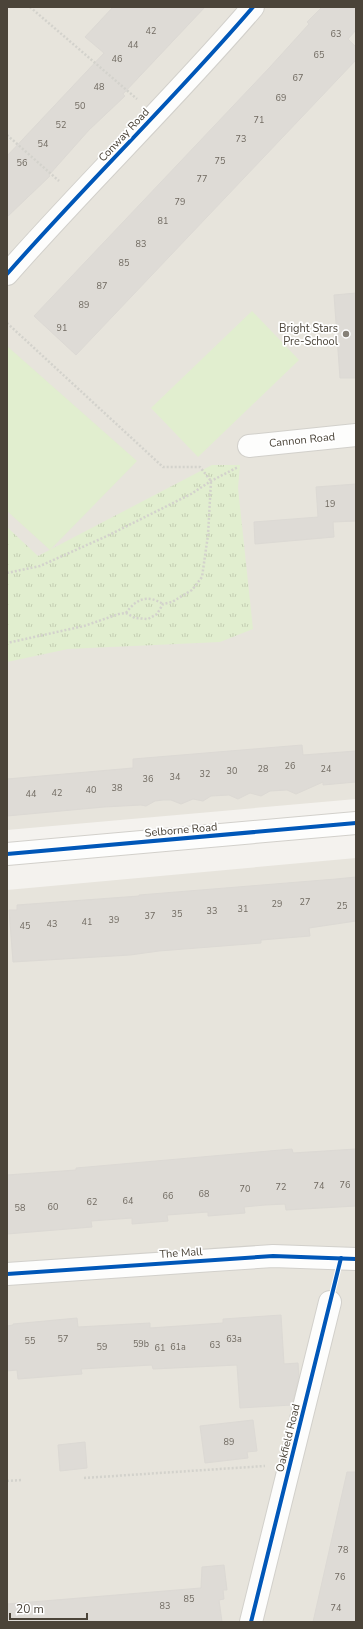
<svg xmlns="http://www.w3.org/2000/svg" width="363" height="1629" viewBox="0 0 363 1629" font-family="'Nunito Sans',sans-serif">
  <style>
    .residential { fill: #e7e4dc }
    .grass { fill: url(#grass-tufts) }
    .garden { fill: #e1eecf }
    .building { fill: #dedbd6; stroke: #dcd9d4 }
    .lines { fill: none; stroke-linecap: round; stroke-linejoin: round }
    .street-casing { stroke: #d2d0cb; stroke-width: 24 }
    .path { stroke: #d3d2cc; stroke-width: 2.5; stroke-dasharray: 2 2; stroke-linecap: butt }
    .street { stroke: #fdfdfc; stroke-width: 22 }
    .cycleway-casing { stroke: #fff; stroke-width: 6 }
    .cycleway { stroke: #0057b8; stroke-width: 4 }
    .poi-dot { fill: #868178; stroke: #fff; stroke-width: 1.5 }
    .labels { text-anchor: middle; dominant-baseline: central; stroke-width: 3.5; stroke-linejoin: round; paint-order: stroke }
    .number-label { font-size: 9px; fill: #706a61 }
    .street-label { font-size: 11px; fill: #4b4439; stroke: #fff }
    .poi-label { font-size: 11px; fill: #4b4439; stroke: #fff; text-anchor: end }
  </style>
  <defs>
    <pattern id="grass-tufts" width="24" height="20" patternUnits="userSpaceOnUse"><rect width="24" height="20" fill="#e1eecf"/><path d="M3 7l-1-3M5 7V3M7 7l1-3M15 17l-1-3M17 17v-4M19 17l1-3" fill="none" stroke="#c3cdb2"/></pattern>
  </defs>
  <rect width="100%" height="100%" fill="#f4f2ee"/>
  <!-- residential -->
  <g class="residential">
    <polygon points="7,7 356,7 356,799 7,830"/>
    <polygon points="356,858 356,1622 7,1622 7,890"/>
  </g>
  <!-- grass -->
  <polygon class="grass" points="212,465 240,465 238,488 253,629 220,642 68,649 7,662 7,527 38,556"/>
  <!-- garden -->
  <g class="garden">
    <polygon points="252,311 299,360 198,457 151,408"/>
    <polygon points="7,346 137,461 50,550 7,511"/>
  </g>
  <!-- building -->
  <g class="building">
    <polygon points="113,7 205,7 123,94 125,96 89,130 49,175 50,176 7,217 7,156 104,53 85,37"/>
    <polygon points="322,7 356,7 356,30 348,39 356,47 356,60 76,355 34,316 270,67 309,24 307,22"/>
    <polygon points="356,293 356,378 340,378 334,295"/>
    <polygon points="356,484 356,521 333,522 334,537 255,544 254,522 318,517 316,487"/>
    <polygon points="302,745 303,755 356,751 356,782 323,785 323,782 296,794 287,790 270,791 261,796 250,793 238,799 229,795 211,796 203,801 193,799 181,804 171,800 163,800 155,801 146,806 141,805 104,807 7,816 7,779 133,768 133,759"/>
    <polygon points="356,877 356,921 309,928 310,936 261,940 261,943 159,951 130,955 13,962 9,910 17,910 17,905 139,896 139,895 336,879"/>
    <polygon points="292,1149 293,1153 356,1149 356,1206 286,1210 285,1204 265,1205 244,1207 245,1213 208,1216 208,1212 167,1215 168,1221 132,1224 132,1218 91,1221 92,1227 7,1234 7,1175 76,1170 76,1168"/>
    <polygon points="281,1315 284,1364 298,1363 299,1377 292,1405 240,1408 237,1365 153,1369 152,1365 81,1369 82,1374 18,1379 17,1370 7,1371 7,1326 13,1325 13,1324 77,1318 78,1327 150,1323 150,1328 223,1323 223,1319"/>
    <polygon points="253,1420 257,1451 247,1452 248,1458 205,1463 200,1426"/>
    <polygon points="85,1442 87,1468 60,1471 58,1445"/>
    <polygon points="347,1472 356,1472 356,1622 313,1622"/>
    <polygon points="224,1565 227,1590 223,1590 224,1599 219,1600 222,1622 7,1622 7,1604 201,1588 202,1567"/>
  </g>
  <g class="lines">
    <!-- street casing -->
    <g class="street-casing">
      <g id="street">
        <path d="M7,274C87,183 174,99 253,7"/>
        <polyline points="249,446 356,435"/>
        <polyline points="7,854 356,823"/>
        <polyline points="7,1274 273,1256 356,1259"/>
        <polyline points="251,1622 330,1302"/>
      </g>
    </g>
    <!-- path -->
    <g class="path">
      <polyline points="30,7 137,99"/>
      <polyline points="7,135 59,181"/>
      <polyline points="7,323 163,467 200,467 211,481 208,535 202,577 192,590 172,602 163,604 157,614 148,619 135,618 126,613 119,614 84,626 7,643"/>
      <polyline points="7,573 40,566 107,536 191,494 211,481 238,467"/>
      <path d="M126,613C136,599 147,594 163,604"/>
      <polyline points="84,1478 265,1466"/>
      <polyline points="7,1481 22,1480"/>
    </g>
    <!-- street -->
    <use href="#street" class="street"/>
    <!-- cycleway casing -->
    <g class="cycleway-casing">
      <g id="cycleway">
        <path d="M7,274C87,183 174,99 253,7"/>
        <polyline points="7,854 356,823"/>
        <polyline points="7,1274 273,1256 356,1259"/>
        <polyline points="251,1622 341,1258"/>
      </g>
    </g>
    <!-- cycleway -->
    <use href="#cycleway" class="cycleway"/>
  </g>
  <!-- markers -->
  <circle class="poi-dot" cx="346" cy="334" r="4"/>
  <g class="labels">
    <!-- number labels -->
    <g class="number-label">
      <text x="151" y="31">42</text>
      <text x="336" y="34">63</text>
      <text x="133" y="45">44</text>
      <text x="319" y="55">65</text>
      <text x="117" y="59">46</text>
      <text x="298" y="78">67</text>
      <text x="99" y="87">48</text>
      <text x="281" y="98">69</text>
      <text x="80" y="106">50</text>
      <text x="259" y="120">71</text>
      <text x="61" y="125">52</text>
      <text x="241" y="139">73</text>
      <text x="43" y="144">54</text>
      <text x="220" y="161">75</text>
      <text x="22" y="163">56</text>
      <text x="202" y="179">77</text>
      <text x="180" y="202">79</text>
      <text x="163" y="221">81</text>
      <text x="141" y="244">83</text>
      <text x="124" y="263">85</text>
      <text x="102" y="286">87</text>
      <text x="84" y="305">89</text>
      <text x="62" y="328">91</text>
      <text x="330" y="504">19</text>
      <text x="290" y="766">26</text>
      <text x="263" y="769">28</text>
      <text x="326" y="769">24</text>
      <text x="232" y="771">30</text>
      <text x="205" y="774">32</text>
      <text x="175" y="777">34</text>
      <text x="148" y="779">36</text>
      <text x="117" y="788">38</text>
      <text x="91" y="790">40</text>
      <text x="57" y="793">42</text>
      <text x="31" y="794">44</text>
      <text x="305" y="902">27</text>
      <text x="277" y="904">29</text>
      <text x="342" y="906">25</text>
      <text x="243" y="909">31</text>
      <text x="212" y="911">33</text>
      <text x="177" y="914">35</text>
      <text x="150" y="916">37</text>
      <text x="114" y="920">39</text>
      <text x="87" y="922">41</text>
      <text x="52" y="924">43</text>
      <text x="25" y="926">45</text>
      <text x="345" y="1185">76</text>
      <text x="319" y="1186">74</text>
      <text x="281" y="1187">72</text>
      <text x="245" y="1189">70</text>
      <text x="204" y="1194">68</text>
      <text x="168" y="1196">66</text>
      <text x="128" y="1201">64</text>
      <text x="92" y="1202">62</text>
      <text x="53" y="1207">60</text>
      <text x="20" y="1208">58</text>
      <text x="63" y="1339">57</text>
      <text x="234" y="1339">63a</text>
      <text x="30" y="1341">55</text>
      <text x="141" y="1344">59b</text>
      <text x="215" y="1345">63</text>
      <text x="102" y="1347">59</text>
      <text x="178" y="1347">61a</text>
      <text x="160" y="1348">61</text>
      <text x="229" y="1442">89</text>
      <text x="343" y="1550">78</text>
      <text x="340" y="1577">76</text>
      <text x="189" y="1599">85</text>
      <text x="165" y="1606">83</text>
      <text x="336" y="1608">74</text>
    </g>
    <!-- street labels -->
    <g class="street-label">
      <text transform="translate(124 135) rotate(-47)">Conway Road</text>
      <text transform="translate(302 440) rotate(-6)">Cannon Road</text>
      <text transform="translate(181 830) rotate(-5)">Selborne Road</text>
      <text transform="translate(181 1253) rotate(-4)">The Mall</text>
      <text transform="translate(288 1438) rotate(-76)">Oakfield Road</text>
    </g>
    <!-- poi labels -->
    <g class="poi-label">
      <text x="338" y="328">Bright Stars<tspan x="338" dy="13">Pre-School</tspan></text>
    </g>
  </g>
  <!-- border -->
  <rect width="363" height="1629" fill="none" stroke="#4b4439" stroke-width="16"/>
  <!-- scale -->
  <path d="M10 1613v6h77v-6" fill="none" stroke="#4b4439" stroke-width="2"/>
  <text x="16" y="1613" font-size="12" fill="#4b4439" stroke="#ffffff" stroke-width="3" paint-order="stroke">20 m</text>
</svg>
